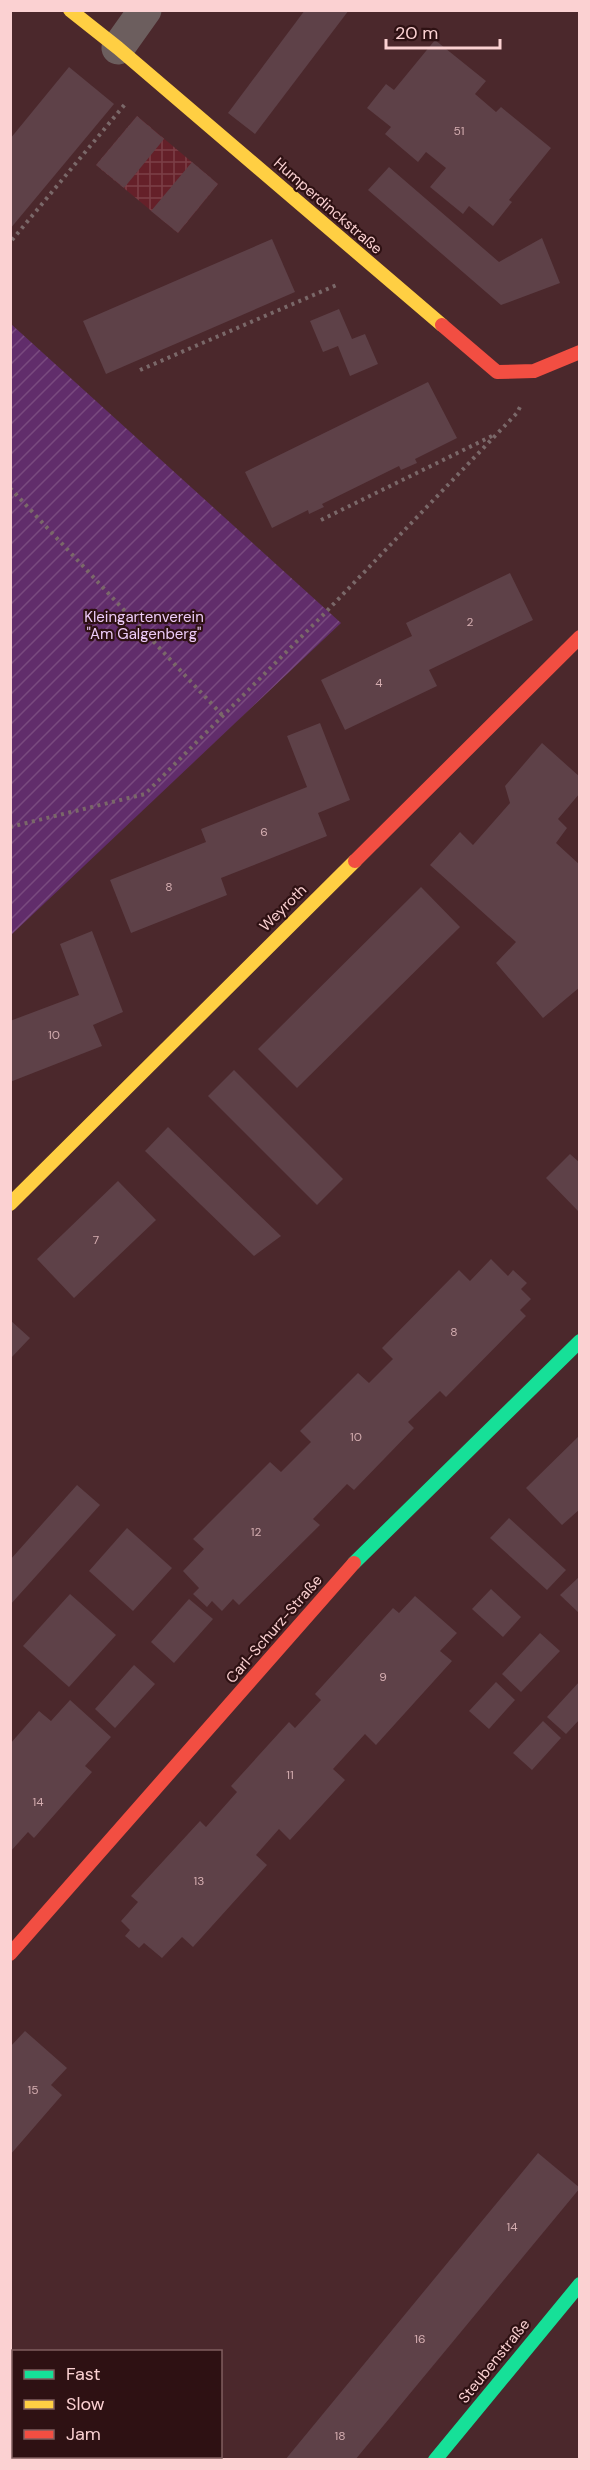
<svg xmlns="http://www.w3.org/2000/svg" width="590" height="2470" viewBox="0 0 590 2470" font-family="'DM Sans',sans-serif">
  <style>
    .industrial { fill: url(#industrial-grid) }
    .garden { fill: url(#garden-furrows) }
    .building { fill: #5e4148 }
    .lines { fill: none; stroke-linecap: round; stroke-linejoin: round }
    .path { stroke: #7a6869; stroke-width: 4; stroke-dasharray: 3 4.5; stroke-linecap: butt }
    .street { stroke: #6c5e5e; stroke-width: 33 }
    .fast { stroke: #16e098; stroke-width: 14 }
    .slow { stroke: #ffcf43; stroke-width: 14 }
    .jam { stroke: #f24e42; stroke-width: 14 }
    .labels { text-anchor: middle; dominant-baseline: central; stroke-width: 4.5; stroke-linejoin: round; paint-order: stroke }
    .number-label { font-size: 12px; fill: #d4adb0 }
    .street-label { font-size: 15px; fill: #fbd1d2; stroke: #2e1113 }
    .park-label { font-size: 15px; fill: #edcbf8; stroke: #2e1113 }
  </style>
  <defs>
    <pattern id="industrial-grid" width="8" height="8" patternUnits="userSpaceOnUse" patternTransform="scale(1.5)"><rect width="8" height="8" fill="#652029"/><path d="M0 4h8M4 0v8" fill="none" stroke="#7c3f47"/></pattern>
    <pattern id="garden-furrows" width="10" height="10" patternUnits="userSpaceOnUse" patternTransform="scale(1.5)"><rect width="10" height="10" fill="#612d6b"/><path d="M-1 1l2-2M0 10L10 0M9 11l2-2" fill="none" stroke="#794a7f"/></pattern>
  </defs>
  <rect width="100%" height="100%" fill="#4b282c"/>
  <!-- industrial -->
  <polygon class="industrial" points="137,116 218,184 178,233 96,165"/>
  <!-- garden -->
  <polygon class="garden" points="11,324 341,623 11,935"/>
  <!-- building -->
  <g class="building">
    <polygon points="305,10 349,10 255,134 228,113"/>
    <polygon points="435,40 486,81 475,94 496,112 501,107 551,148 509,200 512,202 493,226 469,206 463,214 430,187 446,168 426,152 418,162 385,134 391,127 367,108 386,84 394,90"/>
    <polygon points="69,67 114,104 10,229 10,139"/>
    <polygon points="137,116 164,139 124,188 96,165"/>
    <polygon points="192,162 218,184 178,233 151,211"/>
    <polygon points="389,167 499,262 542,238 560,283 501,305 368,190"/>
    <polygon points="272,239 295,292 106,374 83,321"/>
    <polygon points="339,309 352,339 365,334 378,364 350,376 338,346 323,352 310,321"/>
    <polygon points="428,382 457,438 415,459 417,463 401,470 399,466 322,504 324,507 309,514 308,510 272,528 245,472"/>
    <polygon points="510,573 533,620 429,670 437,686 345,730 321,680 412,636 406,623"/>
    <polygon points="320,723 350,800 318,813 327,836 221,878 227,895 131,933 110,880 206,842 201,829 307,787 287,736"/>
    <polygon points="542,743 580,777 580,793 558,819 567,828 556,843 580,865 580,987 543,1018 496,963 516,942 430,865 460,832 473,845 510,803 505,786"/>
    <polygon points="421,887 460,927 297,1088 258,1049"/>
    <polygon points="92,931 123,1012 93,1025 102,1046 10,1082 10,1021 79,995 60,944"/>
    <polygon points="234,1070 343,1179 317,1205 208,1096"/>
    <polygon points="168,1127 281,1236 254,1256 145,1151"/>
    <polygon points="570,1154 580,1163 580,1213 546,1178"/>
    <polygon points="118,1181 156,1220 74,1298 37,1259"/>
    <polygon points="491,1259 508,1276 513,1270 527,1283 521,1289 531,1299 520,1310 526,1316 446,1397 440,1391 408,1422 414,1428 354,1490 347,1484 313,1519 320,1525 239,1605 233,1599 222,1611 212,1601 207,1607 193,1594 199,1588 183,1571 204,1549 193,1539 270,1462 281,1472 311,1442 300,1431 358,1373 369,1383 393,1359 382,1348 459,1270 470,1281"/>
    <polygon points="10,1320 30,1338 10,1359"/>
    <polygon points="580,1435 580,1509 562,1525 526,1488"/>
    <polygon points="77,1485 100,1505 10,1605 10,1560"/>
    <polygon points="509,1518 566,1570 547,1590 490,1538"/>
    <polygon points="127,1528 172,1568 133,1611 89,1571"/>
    <polygon points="580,1576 580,1614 560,1595"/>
    <polygon points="491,1589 521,1617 503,1637 472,1609"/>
    <polygon points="70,1594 116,1635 69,1687 23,1646"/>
    <polygon points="415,1596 457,1633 440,1651 452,1661 376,1745 365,1734 333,1769 345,1780 290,1840 279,1829 256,1855 267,1865 193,1947 182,1937 162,1958 144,1943 139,1948 125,1936 130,1930 121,1921 138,1902 131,1896 200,1821 206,1827 237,1792 231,1786 289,1722 295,1728 321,1700 315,1694 393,1608 399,1613"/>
    <polygon points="189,1599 213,1619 174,1663 151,1642"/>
    <polygon points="540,1633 560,1651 521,1692 502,1674"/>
    <polygon points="134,1665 155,1684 115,1728 95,1709"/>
    <polygon points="580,1681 580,1719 566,1734 547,1717"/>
    <polygon points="496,1682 515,1700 489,1729 469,1711"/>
    <polygon points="70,1700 111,1737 85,1766 92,1772 34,1838 28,1832 10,1852 10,1744 39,1711 51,1721"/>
    <polygon points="543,1721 561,1738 532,1770 513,1753"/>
    <polygon points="25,2031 67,2068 51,2085 62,2095 10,2155 10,2047"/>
    <polygon points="538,2153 580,2188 355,2460 285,2460"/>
    <polygon points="10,2399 14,2402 14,2456 57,2456 55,2460 10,2460"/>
  </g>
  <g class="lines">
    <!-- path -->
    <g class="path">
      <polyline points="12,240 126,103"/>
      <polyline points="140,370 339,284"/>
      <polyline points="10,488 223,716"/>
      <polyline points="321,520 494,435"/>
      <polyline points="10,827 145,794 324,614 517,413 520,407"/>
    </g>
    <!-- street -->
    <polyline class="street" points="118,48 145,10"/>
    <!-- fast -->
    <g class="fast">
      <polyline points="354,1563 580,1341"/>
      <polyline points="435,2460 580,2284"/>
    </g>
    <!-- slow -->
    <g class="slow">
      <polyline points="70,10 118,48 442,325"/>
      <polyline points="10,1204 355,861"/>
    </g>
    <!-- jam -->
    <g class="jam">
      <polyline points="442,325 497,372 534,371 580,352"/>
      <polyline points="355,861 580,637"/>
      <polyline points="10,1954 354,1563"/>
    </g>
  </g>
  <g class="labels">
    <!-- number labels -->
    <g class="number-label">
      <text x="459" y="131">51</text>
      <text x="470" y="622">2</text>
      <text x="379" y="683">4</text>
      <text x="264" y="832">6</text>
      <text x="169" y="887">8</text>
      <text x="54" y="1035">10</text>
      <text x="96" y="1240">7</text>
      <text x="454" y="1332">8</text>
      <text x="356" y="1437">10</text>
      <text x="256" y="1532">12</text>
      <text x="383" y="1677">9</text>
      <text x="290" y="1775">11</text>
      <text x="38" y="1802">14</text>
      <text x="199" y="1881">13</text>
      <text x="33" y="2090">15</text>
      <text x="512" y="2227">14</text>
      <text x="420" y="2339">16</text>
      <text x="340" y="2436">18</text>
    </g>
    <!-- street labels -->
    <g class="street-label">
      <text transform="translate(328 206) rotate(41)">Humperdinckstraße</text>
      <text transform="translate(283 908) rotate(-45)">Weyroth</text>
      <text transform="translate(274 1629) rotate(-49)">Carl-Schurz-Straße</text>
      <text transform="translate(494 2361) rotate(-51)">Steubenstraße</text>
    </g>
    <!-- park labels -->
    <g class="park-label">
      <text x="144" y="617">Kleingartenverein<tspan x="144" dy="17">"Am Galgenberg"</tspan></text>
    </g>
  </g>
  <!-- border -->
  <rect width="590" height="2470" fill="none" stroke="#fbd1d2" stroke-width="24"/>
  <!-- legend -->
  <rect x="12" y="2350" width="210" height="108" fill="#2e1113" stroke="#805e5f" stroke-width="1.5"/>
  <rect x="24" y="2370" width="30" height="9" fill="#16e098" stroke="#805e5f" stroke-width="1.5"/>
  <text x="66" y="2380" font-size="18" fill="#fbd1d2">Fast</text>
  <rect x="24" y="2400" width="30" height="9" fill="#ffcf43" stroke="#805e5f" stroke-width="1.5"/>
  <text x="66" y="2410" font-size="18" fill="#fbd1d2">Slow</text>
  <rect x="24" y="2430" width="30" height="9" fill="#f24e42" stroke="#805e5f" stroke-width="1.5"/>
  <text x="66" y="2440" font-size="18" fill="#fbd1d2">Jam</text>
  <!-- scale -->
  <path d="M386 39v9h114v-9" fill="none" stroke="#fbd1d2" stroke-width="3"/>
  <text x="395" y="39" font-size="18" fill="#fbd1d2" stroke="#2e1113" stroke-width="4.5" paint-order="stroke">20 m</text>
</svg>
